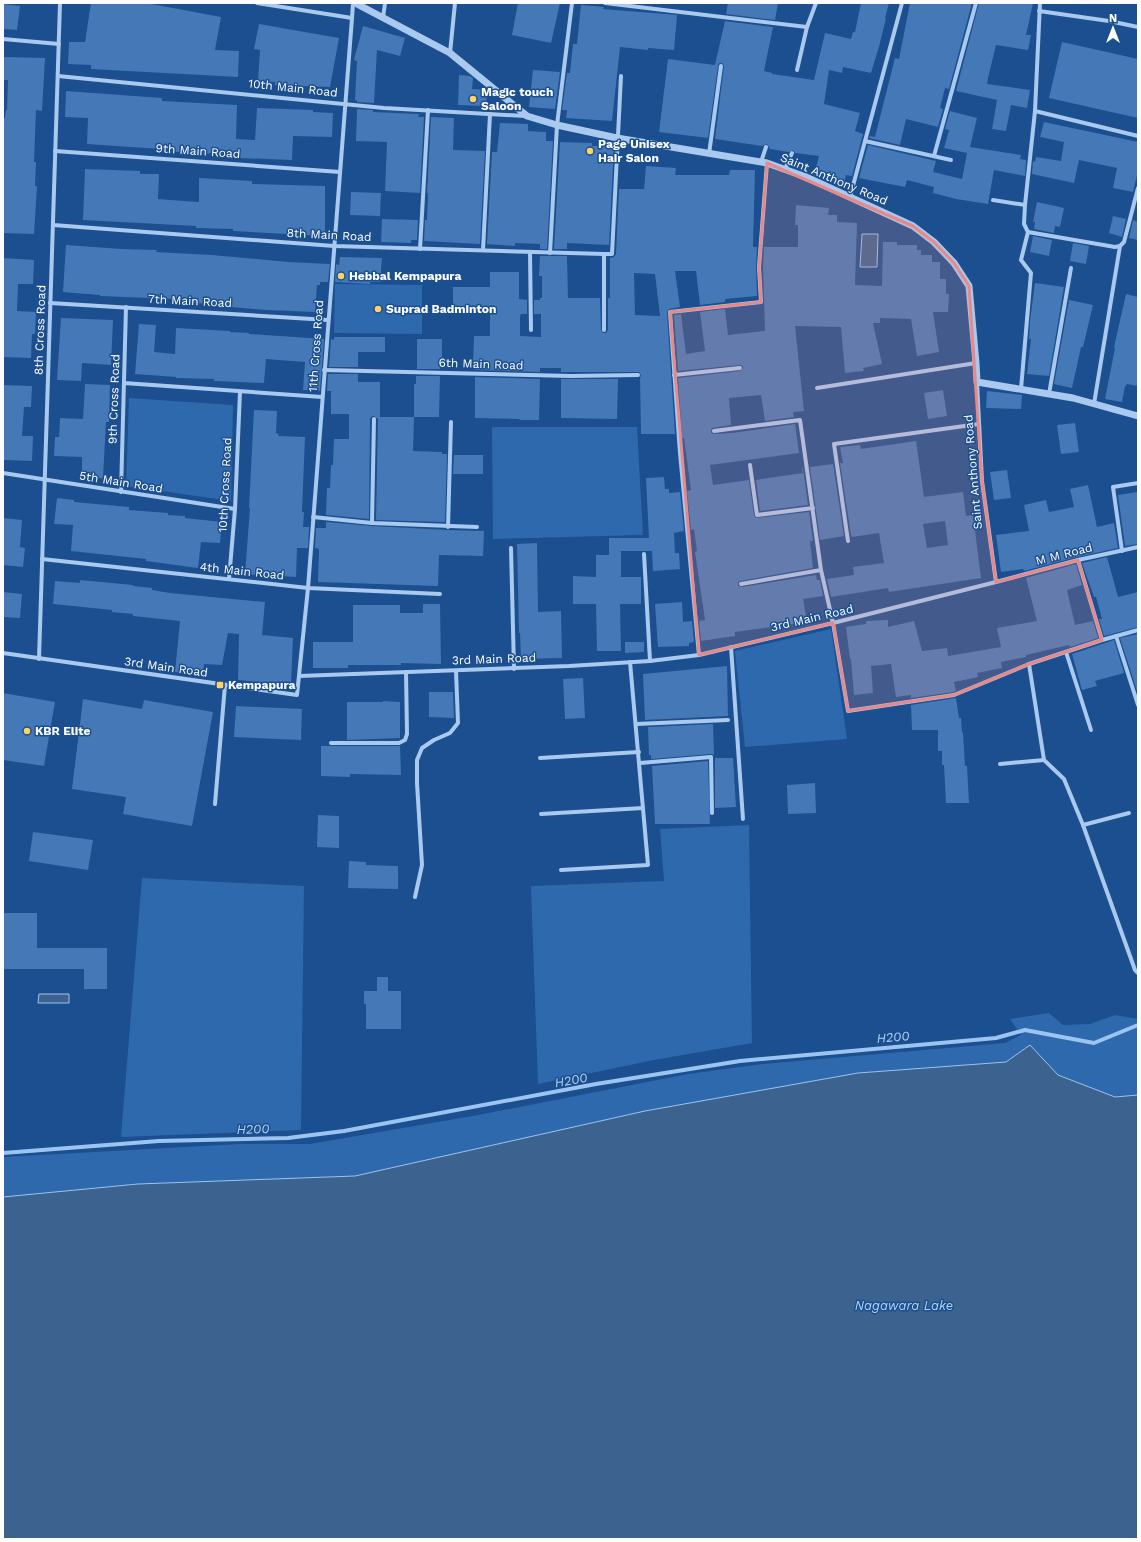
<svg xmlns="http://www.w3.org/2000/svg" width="1141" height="1542" viewBox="0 0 1141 1542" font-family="'Work Sans',sans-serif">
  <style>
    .green { fill: #2e69ad }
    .water { fill: #3c6290; stroke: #9cc4f0 }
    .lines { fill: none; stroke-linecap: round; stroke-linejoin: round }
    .stream { stroke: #9cc4f0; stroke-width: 4 }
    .building { fill: #4478b7; fill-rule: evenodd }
    .minor { stroke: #a9c9ee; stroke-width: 4 }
    .tertiary { stroke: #a9c9ee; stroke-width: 7 }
    .marked { fill: #e88989; fill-opacity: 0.2; stroke: #e88989; stroke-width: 3; stroke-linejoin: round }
    .poi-dot { fill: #ffd166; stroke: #1b4f8f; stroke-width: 1.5 }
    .labels { text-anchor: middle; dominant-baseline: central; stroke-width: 3; stroke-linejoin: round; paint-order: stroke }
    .street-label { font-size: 12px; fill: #fff; stroke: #1b4f8f }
    .poi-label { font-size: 12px; font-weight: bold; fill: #fff; stroke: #1b4f8f; text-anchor: start }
    .water-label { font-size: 13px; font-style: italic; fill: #b5d3f5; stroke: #1b4f8f }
  </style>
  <rect width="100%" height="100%" fill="#1b4f8f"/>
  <!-- green -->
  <g class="green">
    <polygon points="335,284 422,285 422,334 334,333"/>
    <polygon points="129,398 233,405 231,501 126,486"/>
    <polygon points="492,427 637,427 643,535 493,539"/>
    <polygon points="831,629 847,739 745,747 735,651"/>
    <polygon points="749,825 752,1043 654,1060 538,1084 531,886 664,881 660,829"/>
    <polygon points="142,878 304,886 301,1130 121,1137"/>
    <polygon points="1049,1013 1063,1025 1090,1024 1115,1015 1138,1019 1138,1095 1115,1097 1058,1075 1030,1045 1006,1062 858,1073 645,1111 355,1176 138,1184 3,1197 3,1146 4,1157 239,1144 310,1144 478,1115 688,1074 763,1064 1005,1043 1021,1035 1010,1019"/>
  </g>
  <!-- water -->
  <g class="water">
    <polygon points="862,234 878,234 877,267 860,267"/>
    <polygon points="39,994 69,994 69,1003 38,1003"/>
    <polygon points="1030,1045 1058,1075 1115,1097 1138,1095 1138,1539 3,1539 3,1197 138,1184 355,1176 645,1111 858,1073 1006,1062"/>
  </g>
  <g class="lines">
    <!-- stream -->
    <polyline class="stream" points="3,1153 159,1141 288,1138 344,1131 596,1084 740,1061 996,1038 1025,1030 1094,1043 1138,1025"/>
  </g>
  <!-- building -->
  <g class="building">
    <polygon points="91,3 146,3 221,17 215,50 239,51 238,77 91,69 91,65 68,64 69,42 85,42"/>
    <polygon points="518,3 560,3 551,43 512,35"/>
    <polygon points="728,3 778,3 775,20 726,14"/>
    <polygon points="861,3 889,3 885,18 886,18 880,43 871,73 843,67 842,73 829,70 824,104 860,113 855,131 863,134 852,176 846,175 844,184 814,175 819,156 795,153 793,150 789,152 770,149 767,144 762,146 715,139 724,66 722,63 719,63 718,66 708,138 659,132 668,59 715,65 725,21 773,27 764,71 772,73 772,74 814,80 825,33 851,39 853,32 855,32"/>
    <polygon points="910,3 972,3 949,89 945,88 940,108 943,109 938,127 906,119 900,145 869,138 870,136 875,137 895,58 899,59"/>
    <polygon points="979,3 1033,3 1026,35 1031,35 1028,50 996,45 988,78 987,84 1030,90 1027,108 1011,105 1006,131 992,129 997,100 956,91"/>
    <polygon points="3,4 20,6 17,30 3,29"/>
    <polygon points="581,5 604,7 603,9 677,15 674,50 648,48 648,50 620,47 612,121 566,118 567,110 562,110 567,73 570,73 573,44 577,44"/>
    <polygon points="259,24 339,38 330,87 275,85 275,82 258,81 260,50 254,49"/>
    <polygon points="363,26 405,38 400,56 377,50 374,103 357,102 357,100 355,100 357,61 354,60"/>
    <polygon points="1062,42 1138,59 1138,118 1049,98"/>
    <polygon points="3,57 45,58 42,111 36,110 34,162 36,162 35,186 37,186 34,234 3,233 3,118 5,118 6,110 7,110 8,80 3,80"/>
    <polygon points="533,70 560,72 555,109 529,107"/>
    <polygon points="459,75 470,76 473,78 472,89 487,90 486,106 458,105"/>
    <polygon points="66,91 162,98 162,101 237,105 236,139 255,140 257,108 313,110 313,112 333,113 332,137 293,136 292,160 238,158 238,155 160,151 160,149 87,144 88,118 65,117"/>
    <polygon points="357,109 373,110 373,112 419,114 418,117 424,117 420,193 385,191 387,142 356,141"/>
    <polygon points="950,111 977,118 970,147 1021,155 1020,159 1026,160 1025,176 994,170 988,204 956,199 933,193 934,187 907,180 905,187 859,178 868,145 936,161 933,172 962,179 967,153 944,148 949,130 945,129"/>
    <polygon points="431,117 454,118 453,150 485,151 480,244 424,241 425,220 427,220 428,193 427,193"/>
    <polygon points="1044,122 1138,142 1138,171 1133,192 1113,188 1117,168 1079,160 1074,183 1032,174 1033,161 1035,162 1036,157 1061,161 1064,142 1040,137"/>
    <polygon points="500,123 528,124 528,131 546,132 546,141 553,141 547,249 540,249 540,244 515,243 515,246 487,244 492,152 497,152"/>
    <polygon points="560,142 592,143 592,146 614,146 609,245 567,243 567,249 554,249"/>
    <path d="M646,166L676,168L675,175H729L730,170H755L753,247H757L756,267L757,296L725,299V302L700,305L696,271H675L680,307L669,309L667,312L675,434H641L640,378L641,375L639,372H561V368H540V372L475,370V367H473L474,336H490V310H453V287H490V272H519V299L527,300V314H521L520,316V336L541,337V314H534V300H540V298H542V276H539L540,256H567L568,298H600L601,330L603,333H606L608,330V298H610V258L614,257L616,254L619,189H644ZM634,273L655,274L660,316L635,315Z"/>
    <polygon points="85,169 140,171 140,174 159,174 158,199 170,200 199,202 199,178 252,181 252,184 325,186 325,236 233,231 233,229 196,228 196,226 83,220"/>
    <polygon points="351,192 381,193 380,216 350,215"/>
    <polygon points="1037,202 1064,208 1060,227 1055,226 1054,233 1034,229 1035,222 1033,222"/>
    <polygon points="796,205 829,208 828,215 837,215 837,222 857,223 855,285 882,286 883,242 897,242 897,245 917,245 917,250 921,250 921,255 932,255 932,262 940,262 940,279 946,279 946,294 949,294 948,312 933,312 939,352 917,356 911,319 880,318 880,323 873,323 882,364 863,368 864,371 845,373 841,327 795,326 804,411 793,412 794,417 765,421 761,395 729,398 731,425 712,428 711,431 711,433 714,434 732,433 795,424 799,453 710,465 713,485 749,480 754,515 756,518 809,512 813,541 810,541 813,568 740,581 738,582 738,586 742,587 816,575 817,580 820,580 823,596 803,599 807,622 735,632 735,636 701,641 699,621 705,620 695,552 697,551 694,529 691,530 687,491 691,490 684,438 682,438 678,378 740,371 743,368 743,366 740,365 678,371 674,315 681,314 686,354 705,351 700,312 725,309 728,335 765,331 763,267 764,247 798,247 798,225 795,225"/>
    <polygon points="1113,216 1126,219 1122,237 1109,233"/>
    <polygon points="382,219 418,220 417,240 411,240 411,243 381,242"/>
    <polygon points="1133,220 1138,222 1138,240 1129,238"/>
    <polygon points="1033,236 1052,240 1049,256 1030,252"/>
    <polygon points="1073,243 1089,246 1086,264 1070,261"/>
    <polygon points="66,245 122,249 157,250 156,252 212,255 288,262 330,264 328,282 320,282 320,285 317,285 315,312 266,310 231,307 231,305 175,302 175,299 100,296 100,295 63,292"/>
    <polygon points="340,257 382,258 380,282 370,282 370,284 335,282 336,264 339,265"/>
    <polygon points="3,258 34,260 33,284 18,284 17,311 36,312 35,334 32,334 31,358 3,357"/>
    <polygon points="1035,283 1064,287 1049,376 1027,374 1031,339 1029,339 1030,321"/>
    <polygon points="1126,294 1138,297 1138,386 1127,384 1126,386 1125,386 1122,402 1105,399 1115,348 1114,347"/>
    <polygon points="1069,300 1093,305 1083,347 1081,347 1072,388 1054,384"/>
    <polygon points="61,318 113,320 111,365 82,363 81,381 57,380"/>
    <polygon points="139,324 156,325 154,352 175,354 176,328 230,331 230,332 249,333 249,334 324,339 320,391 303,390 305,362 266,359 264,383 214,381 214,379 176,378 176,377 135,374"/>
    <polygon points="334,337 385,337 385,352 358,352 358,367 329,367 331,339 334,340"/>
    <polygon points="417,339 442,339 442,366 440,366 440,369 417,369"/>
    <polygon points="328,374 358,374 358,382 380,382 380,417 414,417 413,451 442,452 442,454 447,454 445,522 376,520 378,419 374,416 372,416 370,419 369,519 326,515 327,488 330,488 331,465 333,465 334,439 349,439 349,414 331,414 331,391 327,391"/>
    <polygon points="416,376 440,376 439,417 414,417 414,384 416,384"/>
    <polygon points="475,377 540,379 539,420 519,420 520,419 475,418"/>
    <polygon points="561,379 618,379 617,419 561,418"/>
    <polygon points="85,384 110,385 109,422 106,422 103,478 82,478 82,457 54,456 55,437 59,437 60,418 83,419"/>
    <polygon points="3,385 32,386 31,407 24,407 22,436 33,436 32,461 3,460"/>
    <polygon points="943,390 947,416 928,419 924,393"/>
    <polygon points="987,391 1022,395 1021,409 986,408"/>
    <polygon points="254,410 277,411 276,433 279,434 278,436 305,437 302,512 304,512 303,527 309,527 308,548 297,548 296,577 245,574 250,508 249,508"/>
    <polygon points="1075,423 1079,452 1061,454 1057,425"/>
    <path d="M916,441L924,497L963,492L966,516L973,515L981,578L889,592L888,588L831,597L827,579L854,575L853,567L884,563L879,533L852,537L851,535L840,463H843L840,447L860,445L861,449ZM945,521L948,545L927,548L923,524Z"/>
    <polygon points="454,455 483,455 483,474 453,474"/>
    <polygon points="833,464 844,536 820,540 810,467"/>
    <polygon points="802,468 803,468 808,505 760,511 756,480 803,473"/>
    <polygon points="1007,470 1011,498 994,500 990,472"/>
    <polygon points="664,477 665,489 669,489 669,493 680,492 684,531 674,533 675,553 679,553 680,569 653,571 652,551 621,551 621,577 641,577 641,604 620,604 621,651 597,651 596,604 573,604 573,576 596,577 596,555 609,555 609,538 649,538 646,478"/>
    <polygon points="1088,485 1097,527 1114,523 1118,548 1077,557 1024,571 1023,569 1001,572 996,535 1029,531 1024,505 1046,500 1049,512 1074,507 1070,489"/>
    <polygon points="1137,492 1138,499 1138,544 1125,546 1118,495"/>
    <polygon points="57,498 74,500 74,502 129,507 129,510 168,513 168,515 185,516 185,518 222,522 220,543 201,542 198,568 146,561 146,559 71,551 73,525 54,524"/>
    <polygon points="3,518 22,520 20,547 25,548 23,567 3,565"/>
    <polygon points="326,522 372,526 448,530 484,531 483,556 439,555 438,586 318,582 319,549 315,548 316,528 326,528"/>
    <polygon points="537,543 538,612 561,611 562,658 521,659 520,633 519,633 517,544"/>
    <polygon points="1107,557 1118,597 1138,592 1138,627 1104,636 1099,619 1102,619 1096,597 1094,597 1082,563"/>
    <polygon points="1076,564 1082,585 1067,590 1075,625 1093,621 1098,638 1070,647 1069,645 1026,655 1026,657 1001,662 1002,668 977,673 978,677 954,682 956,691 953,692 911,698 911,695 896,697 891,664 871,666 873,693 854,695 851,659 850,659 846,627 866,624 866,621 888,620 888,627 914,621 922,651 947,648 948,656 1001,647 997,628 1037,621 1026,578"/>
    <polygon points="80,580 133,585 133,586 152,588 152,590 170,593 265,602 262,635 293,638 291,685 238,680 239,634 228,633 222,665 204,664 203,674 175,672 180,621 133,616 133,614 112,612 112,610 53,604 55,581 80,583"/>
    <polygon points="3,592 22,594 20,618 3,617"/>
    <polygon points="682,602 683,622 692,621 694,642 689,643 689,646 658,647 655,604"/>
    <polygon points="423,604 440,604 441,664 401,663 401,665 348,665 348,668 313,668 313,642 353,642 353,605 400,605 400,613 423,613"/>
    <polygon points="1138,634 1138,691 1137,691 1120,638"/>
    <polygon points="1114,640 1124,673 1095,681 1097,686 1082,690 1072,654"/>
    <polygon points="625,642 644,642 644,652 625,653"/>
    <polygon points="727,666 728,716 645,720 643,674"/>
    <polygon points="583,678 585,718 565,719 563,679"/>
    <polygon points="429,692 453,692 454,718 429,717"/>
    <polygon points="3,693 55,702 44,766 3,760"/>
    <polygon points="956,698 959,718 961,718 962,733 963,732 965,766 967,766 969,803 946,803 944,765 942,765 942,751 938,751 938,730 912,730 911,705"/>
    <polygon points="83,699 142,709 144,700 213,712 192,826 123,814 126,797 72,789"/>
    <polygon points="383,701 400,702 400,738 347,740 347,702 383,702"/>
    <polygon points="236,706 302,709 301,740 234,737"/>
    <polygon points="713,724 714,755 711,754 651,759 651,755 649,755 648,727"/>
    <polygon points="321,746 400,746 401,775 350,774 350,777 321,776"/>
    <polygon points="715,758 733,758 736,807 715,808"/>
    <polygon points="708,761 710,824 655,824 652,766"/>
    <polygon points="815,783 816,813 788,814 787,785"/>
    <polygon points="318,815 339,816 339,848 317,847"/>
    <polygon points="33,832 93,840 88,870 29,861"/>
    <polygon points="349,861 366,862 366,865 398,866 398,889 348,888"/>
    <polygon points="3,913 37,913 37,948 107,948 107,989 84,989 84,969 3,969"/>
    <polygon points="377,977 388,977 388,991 401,991 401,1029 366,1029 366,1004 364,1004 364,991 377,991"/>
  </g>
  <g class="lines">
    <!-- minor -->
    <g class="minor">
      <polyline points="257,3 352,18 353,3"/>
      <polyline points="605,3 807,27"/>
      <polyline points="1040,3 1035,111 1025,205 1024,224 1028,232 1115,247 1120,246 1124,242 1138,188"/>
      <polyline points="1039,11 1109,21 1138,27"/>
      <polyline points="383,18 385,3"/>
      <polyline points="3,39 59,44"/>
      <polyline points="450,53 455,3"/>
      <polyline points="797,70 807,27 816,3"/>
      <polyline points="58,76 384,108 525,116"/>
      <polyline points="1035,111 1138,136"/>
      <polyline points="865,141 951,160"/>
      <polyline points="55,151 340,172"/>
      <polyline points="709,154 721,66"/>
      <polyline points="934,156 976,3"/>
      <polyline points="761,162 766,147"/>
      <polyline points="785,169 792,153"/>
      <polyline points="850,197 902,3"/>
      <polyline points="993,200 1025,205"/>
      <polyline points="53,225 334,246 604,254"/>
      <polyline points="420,249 428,110"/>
      <polyline points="483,250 490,114"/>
      <polyline points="530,252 531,330"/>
      <polyline points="550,253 557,125 572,3"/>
      <polyline points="50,303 328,320"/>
      <polyline points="604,330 604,254 612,254 621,76"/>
      <polyline points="324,370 571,376 638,375"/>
      <polyline points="674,375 740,368"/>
      <polyline points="977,382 982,481 996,582"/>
      <polyline points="124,383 322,397"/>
      <polyline points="817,388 976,363"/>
      <polyline points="1021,389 1031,273 1021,260 1028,232"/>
      <polyline points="1049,394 1071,268"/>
      <polyline points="1094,404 1120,246"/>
      <polyline points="714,431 800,420 821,570 833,623 848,711 954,695 1029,664 1102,640 1138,630"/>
      <polyline points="750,465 757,515 813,508"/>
      <polyline points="3,473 235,509"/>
      <polyline points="121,492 126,307"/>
      <polyline points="313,517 372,523 477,527"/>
      <polyline points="372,523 374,419"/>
      <polyline points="448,527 451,422"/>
      <polyline points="848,541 834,444 979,424"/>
      <polyline points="511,548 514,669"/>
      <polyline points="1122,551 1113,487 1138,483"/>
      <polyline points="644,554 650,661"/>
      <polyline points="42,559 308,588 440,594"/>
      <polyline points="1078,560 1102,640"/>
      <polyline points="229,579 235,509 240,392"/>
      <polyline points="741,584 821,570"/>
      <polyline points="1116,636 1138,705"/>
      <polyline points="731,647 743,819"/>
      <polyline points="1066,652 1091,730"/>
      <polyline points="3,653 297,695 308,588 352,18"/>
      <polyline points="699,655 680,453 670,312 761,302 759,267 767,163"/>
      <polyline points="39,659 60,3"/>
      <polyline points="1029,664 1044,760 1064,779 1083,825 1135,970 1138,973"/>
      <polyline points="299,676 569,666 650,661 699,655 833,623 996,582 1078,560 1138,547"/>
      <polyline points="636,724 728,720"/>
      <polyline points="331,743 399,743 405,740 407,734 406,672"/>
      <polyline points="540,758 639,752"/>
      <polyline points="640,763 711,757 712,813"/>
      <polyline points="1000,764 1044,760"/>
      <polyline points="215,804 225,685"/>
      <polyline points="541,814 643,808"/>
      <polyline points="1083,825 1129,813"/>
      <polyline points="561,870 648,865 630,662"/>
      <polyline points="415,897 422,865 417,783 417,760 422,748 434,740 450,733 458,723 456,671"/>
    </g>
    <!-- tertiary -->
    <polyline class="tertiary" points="355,3 450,53 527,116 557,125 617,138 767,163 806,177 913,226 934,242 954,263 969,286 976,363 977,382 1073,398 1138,416"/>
  </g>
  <!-- marked area -->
  <path class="marked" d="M767,163L913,226L934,242L954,263L969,286L982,481L996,582L1078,560L1102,640L1029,664L954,695L848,711L833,623L699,655L670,312L761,302L759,267Z"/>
  <!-- markers -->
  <g class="poi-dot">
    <circle cx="473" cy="99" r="4"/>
    <circle cx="590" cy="151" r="4"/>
    <circle cx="341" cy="276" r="4"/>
    <circle cx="378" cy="309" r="4"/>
    <rect x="216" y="681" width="8" height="8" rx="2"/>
    <circle cx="27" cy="731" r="4"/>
  </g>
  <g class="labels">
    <!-- street labels -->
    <g class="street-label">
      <text transform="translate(293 88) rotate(6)">10th Main Road</text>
      <text transform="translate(198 151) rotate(4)">9th Main Road</text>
      <text transform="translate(834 179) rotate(23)">Saint Anthony Road</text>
      <text transform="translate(329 235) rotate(3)">8th Main Road</text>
      <text transform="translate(190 301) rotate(3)">7th Main Road</text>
      <text transform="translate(40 330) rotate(-88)">8th Cross Road</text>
      <text transform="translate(316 346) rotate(-86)">11th Cross Road</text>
      <text transform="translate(481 364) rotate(2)">6th Main Road</text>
      <text transform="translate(114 399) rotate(-88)">9th Cross Road</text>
      <text transform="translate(973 472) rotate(-95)">Saint Anthony Road</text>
      <text transform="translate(121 482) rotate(9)">5th Main Road</text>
      <text transform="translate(225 485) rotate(-87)">10th Cross Road</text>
      <text transform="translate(1064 554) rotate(-14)">M M Road</text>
      <text transform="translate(242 571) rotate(6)">4th Main Road</text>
      <text transform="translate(812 618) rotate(-13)">3rd Main Road</text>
      <text transform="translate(494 659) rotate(-2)">3rd Main Road</text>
      <text transform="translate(166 667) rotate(8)">3rd Main Road</text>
    </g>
    <!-- poi labels -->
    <g class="poi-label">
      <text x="481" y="92">Magic touch<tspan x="481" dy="14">Saloon</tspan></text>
      <text x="598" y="144">Page Unisex<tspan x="598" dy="14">Hair Salon</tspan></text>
      <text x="349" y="276">Hebbal Kempapura</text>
      <text x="386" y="309">Suprad Badminton</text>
      <text x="228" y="685">Kempapura</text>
      <text x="35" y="731">KBR Elite</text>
    </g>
    <!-- water labels -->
    <g class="water-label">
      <text transform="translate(893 1037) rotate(-5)">H200</text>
      <text transform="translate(571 1080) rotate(-10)">H200</text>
      <text transform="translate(253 1129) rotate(-2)">H200</text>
      <text x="904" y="1305">Nagawara Lake</text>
    </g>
  </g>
  <!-- border -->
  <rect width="1141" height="1542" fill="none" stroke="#ffffff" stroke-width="8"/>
  <!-- north arrow -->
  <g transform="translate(1113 28)" stroke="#1b4f8f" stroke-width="3" paint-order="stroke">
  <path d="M0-3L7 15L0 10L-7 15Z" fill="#ffffff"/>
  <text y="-6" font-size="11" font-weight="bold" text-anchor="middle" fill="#ffffff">N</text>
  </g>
</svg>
